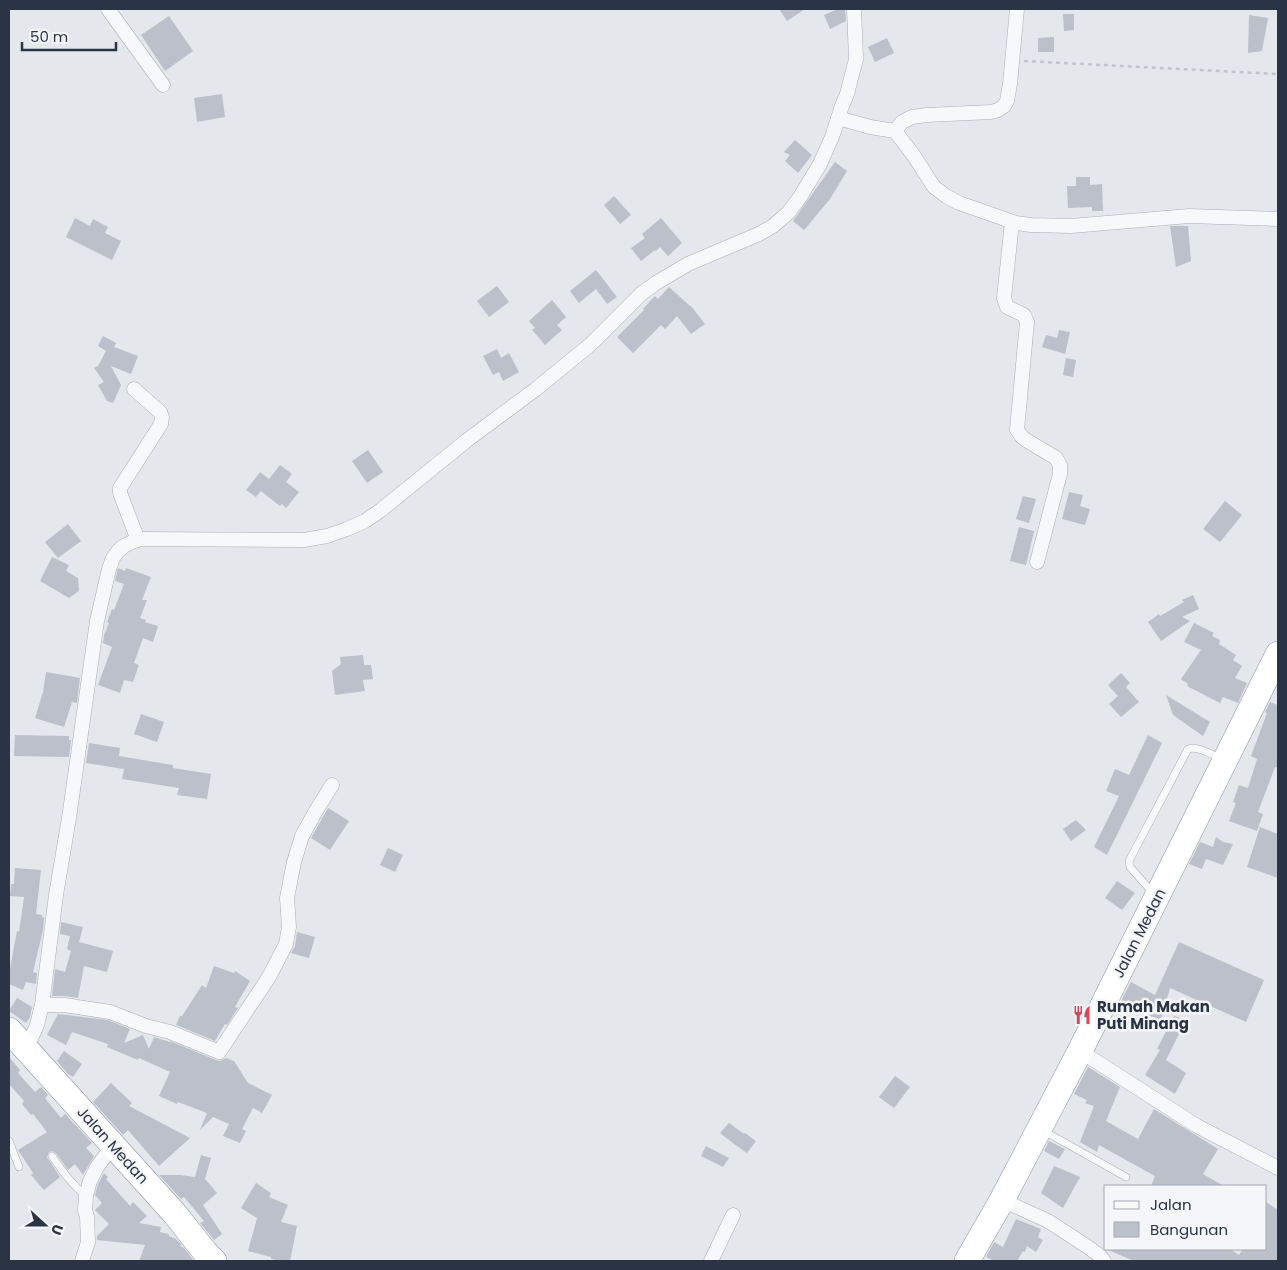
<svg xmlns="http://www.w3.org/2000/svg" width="1287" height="1270" viewBox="0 0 1287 1270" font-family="Poppins,sans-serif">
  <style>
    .building { fill: #bbc0ca }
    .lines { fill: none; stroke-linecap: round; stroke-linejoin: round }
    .lane-casing { stroke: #a9aeb7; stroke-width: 8 }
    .street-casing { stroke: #a9aeb7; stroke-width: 15 }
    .highway-casing { stroke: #8b94a3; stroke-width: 26 }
    .path { stroke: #c2c5cb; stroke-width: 2.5; stroke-dasharray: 4 4; stroke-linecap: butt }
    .lane { stroke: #f7f8fa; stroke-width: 7 }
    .street { stroke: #f7f8fa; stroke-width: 14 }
    .highway { stroke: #fff; stroke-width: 25 }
    .labels { text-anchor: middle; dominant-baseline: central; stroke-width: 5; stroke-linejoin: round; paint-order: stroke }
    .street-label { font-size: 15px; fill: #2b3445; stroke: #f4f6f9 }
    .poi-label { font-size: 15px; font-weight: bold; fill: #2b3445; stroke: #f4f6f9; text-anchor: start }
  </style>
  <rect width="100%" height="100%" fill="#e4e7ec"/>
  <!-- building -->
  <g class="building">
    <polygon points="779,9 805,9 787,21"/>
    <polygon points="838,9 845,9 846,21 830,29 824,15"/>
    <polygon points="1063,14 1074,14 1074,30 1064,31"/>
    <polygon points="1249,15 1268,18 1262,51 1248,53"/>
    <polygon points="169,16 193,51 165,71 141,35"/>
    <polygon points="1054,37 1054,52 1038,52 1038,38"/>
    <polygon points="887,38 894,53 875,62 868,47"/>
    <polygon points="222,94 225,117 197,122 194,98"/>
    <polygon points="795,140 812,155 798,173 785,161 790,155 784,152"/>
    <polygon points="835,162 847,171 830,199 804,230 793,221"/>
    <polygon points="1076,177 1090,177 1090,185 1102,184 1103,211 1092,211 1092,207 1068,208 1067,186 1076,186"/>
    <polygon points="614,196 631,215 620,224 604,205"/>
    <polygon points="75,218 90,226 93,219 108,227 105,233 121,241 112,260 66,237"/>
    <polygon points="661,218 682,243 668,256 660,247 656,251 655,250 641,261 631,248 645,238 642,234"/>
    <polygon points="1170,226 1188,226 1191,261 1176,267"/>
    <polygon points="596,270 617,297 607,304 596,289 579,303 570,291"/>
    <polygon points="497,286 509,302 489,317 477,301"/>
    <polygon points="669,287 690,306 691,306 705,324 691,334 677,316 665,329 661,325 633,353 617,337 644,310 643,309 655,296 658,299"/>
    <polygon points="552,300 566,317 557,325 562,330 545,345 532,330 535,328 529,321"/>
    <polygon points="1059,330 1070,332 1065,354 1042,347 1046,335 1057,338"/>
    <polygon points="103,336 116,343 114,347 138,356 131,374 111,366 121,385 113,403 107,401 98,385 104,382 94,368 98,366 106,351 98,346"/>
    <polygon points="497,349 501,358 509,353 519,372 503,381 499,372 493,375 483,356"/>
    <polygon points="1066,358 1076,360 1073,377 1063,375"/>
    <polygon points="368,450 383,472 367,483 352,461"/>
    <polygon points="280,465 292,474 286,482 299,492 286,508 282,504 280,506 261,491 256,497 246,490 260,472 269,479"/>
    <polygon points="1069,492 1083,495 1080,506 1090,509 1085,525 1062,519"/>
    <polygon points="1023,496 1036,499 1029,523 1016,519"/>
    <polygon points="1225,501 1242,515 1220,542 1203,529"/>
    <polygon points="68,524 81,541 58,558 45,542"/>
    <polygon points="1019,527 1034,531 1026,565 1010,561"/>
    <polygon points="52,557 69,565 66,571 78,578 79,591 69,598 40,581"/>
    <polygon points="118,568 125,571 126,568 151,577 142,600 147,600 140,618 146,620 145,622 158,626 153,642 143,638 134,663 139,665 133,682 124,680 120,693 98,685 112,647 103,643 104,635 109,623 107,622 112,609 114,610 124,584 115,581"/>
    <polygon points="1193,595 1199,609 1182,617 1190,621 1161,641 1148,622 1159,614 1160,616 1184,602 1182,600"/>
    <polygon points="1194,623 1214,633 1212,636 1220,640 1219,644 1236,655 1233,660 1242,666 1235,678 1247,683 1238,703 1223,697 1220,703 1187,686 1188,684 1181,679 1201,650 1184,642"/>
    <polygon points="363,655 364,665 371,665 373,679 363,680 365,691 335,695 332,671 341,664 340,657"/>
    <polygon points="46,672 80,678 77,703 72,702 64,727 35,718 43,692"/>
    <polygon points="1121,673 1130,683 1126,687 1139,702 1121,717 1109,704 1118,696 1108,685"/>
    <polygon points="1166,695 1210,722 1203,736 1173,715"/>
    <polygon points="1270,702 1278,705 1278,768 1275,767 1258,812 1263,814 1257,831 1229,821 1236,803 1233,802 1239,785 1248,788 1257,759 1251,756 1267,713 1265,712"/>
    <polygon points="141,714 164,722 157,742 134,734"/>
    <polygon points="15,735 69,736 69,740 71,740 69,757 14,756"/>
    <polygon points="1148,735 1162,743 1107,855 1094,847 1119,796 1106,791 1115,769 1129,775"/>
    <polygon points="89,743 120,748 119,756 173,765 173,768 211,774 207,799 177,795 179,788 122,779 124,769 86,763"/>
    <polygon points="328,808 349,821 330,850 311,838"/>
    <polygon points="1076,820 1086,830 1071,841 1063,829"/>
    <polygon points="1260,827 1278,834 1278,878 1247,867"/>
    <polygon points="1216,837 1223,842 1233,844 1223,865 1206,859 1202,869 1189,864 1200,842 1213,847"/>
    <polygon points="388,848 403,855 395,872 380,865"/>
    <polygon points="15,868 41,870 36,914 42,915 42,917 44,918 43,930 33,972 37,973 36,984 26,982 23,990 9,984 9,974 17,931 19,932 24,897 10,896 11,884 14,884"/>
    <polygon points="1117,881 1135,893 1122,910 1105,898"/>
    <polygon points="61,922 83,927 79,942 113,951 107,972 84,966 78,998 64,996 52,996 55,969 65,972 71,951 67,949 70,936 60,934"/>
    <polygon points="297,932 315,937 309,958 291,953 295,946"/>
    <polygon points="1179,942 1264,980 1246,1022 1170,988 1161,1020 1119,1005 1131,982 1155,995"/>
    <polygon points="214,966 234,973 235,971 250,981 235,1007 238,1008 227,1025 225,1024 215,1041 176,1025 180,1016 182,1016 202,985 206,988"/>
    <polygon points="17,998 32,1007 30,1017 26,1023 9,1011"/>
    <polygon points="58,1014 108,1020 130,1029 124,1043 143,1035 149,1049 154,1037 170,1042 170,1041 216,1060 220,1061 226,1058 234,1061 248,1083 272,1095 262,1113 253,1108 242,1129 246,1131 240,1143 223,1136 229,1124 213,1117 200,1130 207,1113 178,1102 177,1104 159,1096 170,1072 139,1058 138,1060 107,1047 108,1044 72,1032 66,1045 47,1035"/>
    <polygon points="1174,1016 1186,1020 1166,1060 1186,1073 1175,1094 1145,1075 1160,1050 1157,1049"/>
    <polygon points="64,1051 82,1064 73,1077 68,1074 57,1061"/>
    <polygon points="9,1057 20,1070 18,1073 35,1092 41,1087 48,1095 45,1098 61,1118 65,1114 92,1143 86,1148 94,1156 83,1175 75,1164 68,1170 56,1153 52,1151 49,1152 47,1157 60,1177 44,1190 31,1175 33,1173 18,1150 47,1132 33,1114 31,1115 22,1104 24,1101 9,1084"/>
    <polygon points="1088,1067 1120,1087 1106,1121 1138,1139 1154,1109 1218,1149 1203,1174 1224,1186 1151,1186 1155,1176 1099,1145 1097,1152 1080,1142 1094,1106 1085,1103 1087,1100 1074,1094"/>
    <polygon points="895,1076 910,1087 894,1108 879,1097"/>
    <polygon points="111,1083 132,1103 129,1106 190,1138 159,1166 128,1130 123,1135 93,1102"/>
    <polygon points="729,1123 744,1134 745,1133 756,1141 747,1153 737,1146 720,1133"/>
    <polygon points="1049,1141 1065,1149 1059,1159 1044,1151"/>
    <polygon points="706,1146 729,1158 723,1167 701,1156"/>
    <polygon points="201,1155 211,1158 205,1179 217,1193 203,1205 222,1234 214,1240 200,1223 204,1221 184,1197 181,1199 159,1175 180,1175 195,1177"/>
    <polygon points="1054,1166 1080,1177 1063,1208 1041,1193"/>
    <polygon points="104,1173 108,1177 106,1179 130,1206 133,1202 147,1216 139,1223 161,1227 160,1232 169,1234 169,1236 176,1239 181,1244 180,1246 184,1248 194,1261 139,1261 145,1245 97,1240 97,1236 109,1224 95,1210 102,1203 95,1195 98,1184"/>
    <polygon points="256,1183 271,1193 269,1197 288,1205 281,1222 297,1226 290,1261 281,1261 271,1259 271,1257 248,1251 257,1218 241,1208"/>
    <polygon points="1266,1202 1278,1210 1278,1261 1134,1261 1106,1249 1230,1249 1239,1255 1243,1249 1266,1249"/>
    <polygon points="1016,1219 1041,1229 1038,1237 1043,1240 1036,1252 1027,1246 1025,1252 1023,1251 1017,1261 994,1261 986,1257 994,1242 1003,1247"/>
  </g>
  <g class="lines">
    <!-- lane casing -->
    <g class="lane-casing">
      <g id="lane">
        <path d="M1153,893L1130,867L1129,862L1130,859L1188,749C1198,746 1211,754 1220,758"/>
        <polyline points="1044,1131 1126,1177"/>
        <polyline points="9,1141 19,1167"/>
        <path d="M52,1156C62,1171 72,1185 86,1196"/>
      </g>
    </g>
    <!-- street casing -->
    <g class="street-casing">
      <g id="street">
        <polyline points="108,9 163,85"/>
        <polyline points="838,118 870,127 895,131 914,156 934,187 946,196 959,203 1016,223 1031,225 1071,226 1189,216 1278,219"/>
        <polyline points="895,131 902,122 912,117 927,115 991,112 998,110 1004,106 1007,101 1010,84 1017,9"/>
        <polyline points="1012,222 1004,298 1007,307 1024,315 1027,322 1017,430 1022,437 1026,440 1056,458 1060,465 1060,474 1037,562"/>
        <polyline points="134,389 160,412 162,417 161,424 120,488 120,493 138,540"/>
        <polyline points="42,1005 64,1005 110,1012 146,1026 170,1032 219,1052 269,977 286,944 289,927 287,898 294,862 302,836 317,809 332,785"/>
        <polyline points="26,1050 37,1025 42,1005 56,895 69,818 97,621 109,569 113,558 118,551 124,546 132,542 140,539 304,540 327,536 347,529 365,521 381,510 466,441 536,389 591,344 641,294 656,283 688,264 759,234 773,226 788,213 800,197 820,164 832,137 842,106 847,94 856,59 854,9"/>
        <polyline points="1080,1051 1197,1126 1278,1168"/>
        <polyline points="1002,1200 1048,1221 1088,1247 1100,1256 1104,1261"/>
        <polyline points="82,1261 88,1242 87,1217 85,1210 86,1196 90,1181 97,1167 113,1145"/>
        <polyline points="711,1261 733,1215"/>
      </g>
    </g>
    <!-- highway casing -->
    <g class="highway-casing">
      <g id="highway">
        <polyline points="9,1030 175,1214 205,1252 214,1261"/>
        <polyline points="967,1261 1002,1200 1080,1051 1278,654"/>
      </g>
    </g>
    <!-- path -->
    <polyline class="path" points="1024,61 1278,74"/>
    <!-- lane -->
    <use href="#lane" class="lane"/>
    <!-- street -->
    <use href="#street" class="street"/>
    <!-- highway -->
    <use href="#highway" class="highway"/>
  </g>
  <!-- icons -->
  <defs>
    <g id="restaurant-bare" transform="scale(1.5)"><path d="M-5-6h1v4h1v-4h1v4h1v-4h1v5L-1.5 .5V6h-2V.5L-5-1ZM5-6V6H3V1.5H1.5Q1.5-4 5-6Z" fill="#d1495b" stroke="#f4f6f9" stroke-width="2.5" paint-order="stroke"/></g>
  </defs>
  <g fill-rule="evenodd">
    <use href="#restaurant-bare" x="1082" y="1015"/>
  </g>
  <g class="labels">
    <!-- street labels -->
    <g class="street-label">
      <text transform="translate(1139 933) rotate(-63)">Jalan Medan</text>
      <text transform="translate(113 1145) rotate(48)">Jalan Medan</text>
    </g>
    <!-- poi labels -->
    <g class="poi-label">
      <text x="1097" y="1006">Rumah Makan<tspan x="1097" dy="17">Puti Minang</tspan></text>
    </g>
  </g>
  <!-- border -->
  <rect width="1287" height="1270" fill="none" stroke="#2b3445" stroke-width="20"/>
  <!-- legend -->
  <rect x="1104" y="1185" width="162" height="65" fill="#f4f6f9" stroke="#a4a8b1"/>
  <rect x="1114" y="1201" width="25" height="8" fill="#f7f8fa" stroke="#a4a8b1"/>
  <text x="1150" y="1210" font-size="15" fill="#2b3445">Jalan</text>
  <rect x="1114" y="1222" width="25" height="15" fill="#bbc0ca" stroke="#a4a8b1"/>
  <text x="1150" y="1235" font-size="15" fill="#2b3445">Bangunan</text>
  <!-- north arrow -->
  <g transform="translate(45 1225) rotate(111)" stroke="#f4f6f9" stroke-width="4" paint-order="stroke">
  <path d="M0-4L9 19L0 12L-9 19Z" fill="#2b3445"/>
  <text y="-8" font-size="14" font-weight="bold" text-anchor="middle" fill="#2b3445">U</text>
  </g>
  <!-- scale -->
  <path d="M22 42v8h94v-8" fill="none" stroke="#2b3445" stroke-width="2.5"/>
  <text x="30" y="42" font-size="15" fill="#2b3445" stroke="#f4f6f9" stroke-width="4" paint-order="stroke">50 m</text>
</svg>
